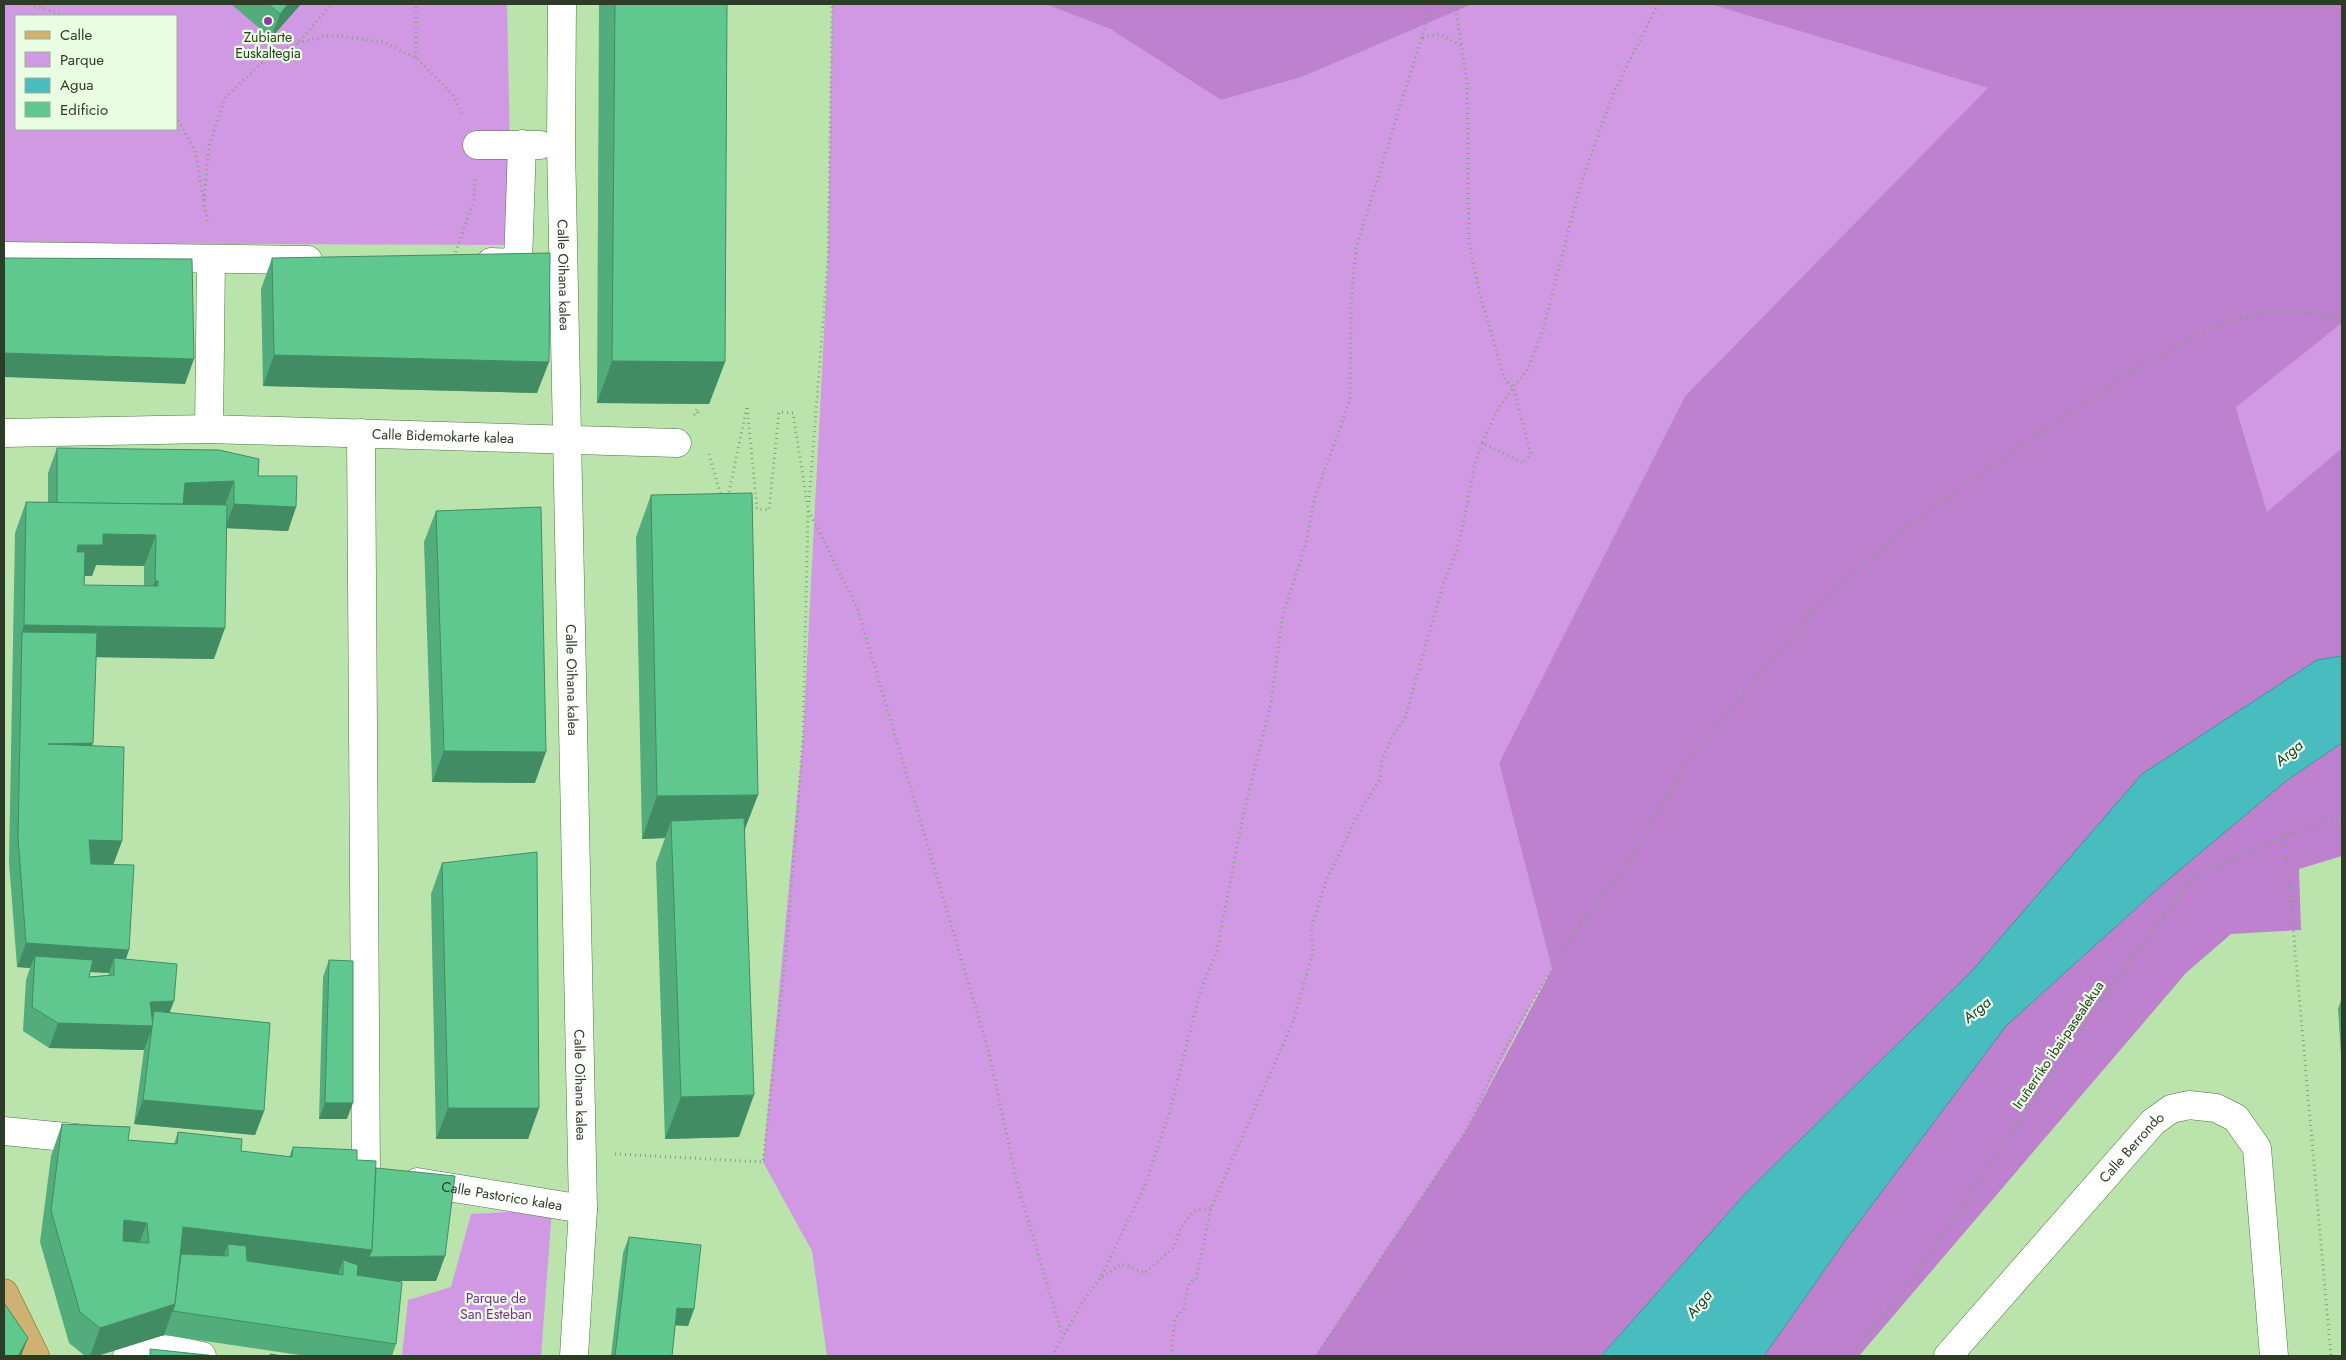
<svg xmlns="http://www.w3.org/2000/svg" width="2346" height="1360" viewBox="0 0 2346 1360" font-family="Jost,sans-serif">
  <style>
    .green { fill: #d198e4; fill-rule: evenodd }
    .forest { fill: #bd81d0 }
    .water { fill: #48bcbf; stroke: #409691 }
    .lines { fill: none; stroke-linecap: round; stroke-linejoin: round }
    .minor-casing { stroke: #4e7240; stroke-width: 29 }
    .major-casing { stroke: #82661d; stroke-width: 29 }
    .path { stroke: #83a278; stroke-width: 3; stroke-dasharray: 1 4; stroke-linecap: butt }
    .minor { stroke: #fff; stroke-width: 28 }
    .major { stroke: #d0b174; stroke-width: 28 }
    .wall { fill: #52ac7b; fill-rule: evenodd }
    .shaded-wall { fill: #428c64 }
    .building { fill: #5fc88f; stroke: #428c64; fill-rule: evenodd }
    .poi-dot { fill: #903ba9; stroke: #e9fee2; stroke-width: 2 }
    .labels { text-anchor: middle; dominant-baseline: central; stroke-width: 4.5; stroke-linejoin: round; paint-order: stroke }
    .poi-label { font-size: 14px; fill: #2c3c26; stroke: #e9fee2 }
    .street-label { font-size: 14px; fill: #2c3c26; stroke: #e9fee2 }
    .park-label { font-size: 14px; fill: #772e8c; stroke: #e9fee2 }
    .water-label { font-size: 15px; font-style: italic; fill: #1b3535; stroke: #e9fee2 }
  </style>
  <rect width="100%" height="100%" fill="#bbe4ad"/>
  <!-- green -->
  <g class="green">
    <path d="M4,4H507L512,245L4,243ZM16,16H176V129H16Z"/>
    <polygon points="832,4 1045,4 1110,29 1221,100 1302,77 1473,4 1710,4 1989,88 1685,396 1499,763 1552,969 1534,999 1465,1132 1315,1356 827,1356 812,1251 763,1162 803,737 828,256"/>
    <polygon points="2342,323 2342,459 2267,513 2236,406"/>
    <polygon points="552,1210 541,1356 402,1356 408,1300 451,1287 471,1214"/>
  </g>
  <!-- forest -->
  <g class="forest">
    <polygon points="1045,4 1473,4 1302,77 1221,100 1110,29"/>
    <polygon points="1710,4 2342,4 2342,323 2236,407 2267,512 2342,448 2342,656 2317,660 1971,972 1745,1194 1601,1356 1315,1356 1465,1132 1552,969 1499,763 1685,396 1988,88"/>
    <polygon points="2342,743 2342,856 2299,869 2301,930 2231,934 2186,973 1859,1356 1764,1356 1847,1238 2006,1026 2163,884 2286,781"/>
  </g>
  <!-- water -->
  <polygon class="water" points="2342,656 2342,743 2286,781 2163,884 2006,1026 1847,1238 1764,1356 1601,1356 1745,1194 1971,972 2142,774 2317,660"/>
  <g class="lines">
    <!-- minor casing -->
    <g class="minor-casing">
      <g id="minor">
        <path id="s1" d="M562,4L561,145L583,1209L574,1356"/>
        <polyline points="477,145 540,145"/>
        <polyline points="4,256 308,260"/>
        <polyline points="491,262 518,263 522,144"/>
        <polyline points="209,429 211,260"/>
        <path id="s2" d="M4,433L209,429L677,443"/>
        <polyline points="361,433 366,1173"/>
        <polyline points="4,1131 96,1140"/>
        <path id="s3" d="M417,1182L583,1209"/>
        <polyline points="127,1356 167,1349 202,1356"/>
        <path id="s4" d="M1948,1356L2153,1122L2171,1109L2189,1105L2216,1108L2236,1118L2257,1148L2274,1356"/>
      </g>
    </g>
    <!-- major casing -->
    <g class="major-casing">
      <polyline id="major" points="4,1293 35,1356"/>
    </g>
    <!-- path -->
    <g class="path">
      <polyline points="30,4 65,16"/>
      <polyline points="1455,4 1467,82 1469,242 1480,295 1505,380 1513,387 1531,454 1523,463 1482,443 1495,415 1513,387 1527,371 1543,330 1580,186 1613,94 1658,4"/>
      <polyline points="1423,38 1439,34 1462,46"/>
      <polyline points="298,43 331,35 383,42 416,58 453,95 463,117"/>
      <polyline points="416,58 416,4"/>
      <polyline points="176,116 195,151 208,224"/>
      <polyline points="204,200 209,146 225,98 267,58 298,43 332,4"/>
      <polyline points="454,257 474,200 475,177"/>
      <polyline points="694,415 697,409 699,417"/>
      <polyline points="709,454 721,496"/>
      <polyline points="728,497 747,406 757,509 769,510 779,412 793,413 808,509 858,610 989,1053 1017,1182 1062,1335"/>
      <polyline points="809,502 828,256 832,4"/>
      <polyline points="2285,836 2331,1356"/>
      <polyline points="615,1154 763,1162 788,932 803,737 808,511"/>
      <polyline points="1102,1277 1122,1264 1145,1273 1174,1247 1181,1227 1194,1211 1211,1208"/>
      <polyline points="1052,1356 1082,1303 1101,1277 1145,1185 1170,1111 1200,992 1217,951 1243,816 1271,702 1282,619 1307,539 1314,500 1350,400 1351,303 1356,248 1432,4"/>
      <path d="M1171,1356L1175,1319L1184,1308L1189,1283L1196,1279L1211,1208L1294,1019L1313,952L1311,928L1326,881L1356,818L1380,779L1382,760L1393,735L1405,718L1444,581C1467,538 1465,488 1482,443"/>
      <polyline points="1316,1356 1465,1132 1503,1052 1572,935 1625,867 1691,756 1818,605 1902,531 1984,471 2132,371 2215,325 2269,312 2312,313 2342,320"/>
      <polyline points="1849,1356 1905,1290 2086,1023 2141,945 2194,877 2285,836 2342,817"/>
    </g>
    <!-- minor -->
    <use href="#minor" class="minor"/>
    <!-- major -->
    <use href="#major" class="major"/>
  </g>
  <!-- wall -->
  <g class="wall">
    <polygon points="231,4 301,4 271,38"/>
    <polygon points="599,4 727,4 725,362 709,404 597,403"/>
    <polygon points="272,258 537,393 263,386 261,289"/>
    <path d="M57,448L258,476L296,507L288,531L226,528L214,659L96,657L93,743L92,746L122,841L113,865L126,960L169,1012L264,1111L255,1135L134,1124L144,1050L49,1048L23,1031L26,980L30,968L17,967L9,862L15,533L26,502L48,503V473ZM96,565L144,566V586L84,585L85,576H92ZM90,972L109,973L108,975L89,977Z"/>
    <polygon points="651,495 745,831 739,1137 665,1139 656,863 665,838 642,839 636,537"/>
    <polygon points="436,511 535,783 432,782 424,542"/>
    <polygon points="442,863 539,1108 528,1139 436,1139 431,894"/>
    <polygon points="329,960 347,1119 319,1119 323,977"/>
    <polygon points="2342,997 2342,1068 2338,1009"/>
    <polygon points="62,1124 128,1140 174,1144 178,1132 241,1151 289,1157 293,1147 357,1160 376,1168 445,1256 436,1281 396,1281 396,1344 392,1356 306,1356 164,1335 97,1356 85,1356 69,1343 40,1242 51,1156"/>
    <polygon points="629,1237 694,1309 688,1326 675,1325 672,1356 611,1356 623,1253"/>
  </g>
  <!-- shaded-wall -->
  <g class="shaded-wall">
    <polygon points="288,4 301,4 271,38 280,14"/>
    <polygon points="4,353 194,359 185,384 4,377"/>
    <polygon points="274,355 549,362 537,393 263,386"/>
    <polygon points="612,361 725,362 709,404 597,403"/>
    <polygon points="234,481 225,505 174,530 185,483"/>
    <polygon points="234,504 296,507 288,531 225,528"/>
    <polygon points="103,534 156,535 144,566 96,565 92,576 66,576 78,545"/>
    <polygon points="155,581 158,581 146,612 144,612"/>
    <polygon points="24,625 225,628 214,659 21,656 22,632"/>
    <polygon points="93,743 84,768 48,744"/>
    <polygon points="444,751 546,752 535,783 432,782"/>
    <polygon points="758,795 742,837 671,821 665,838 642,839 657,796"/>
    <polygon points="89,840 122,841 113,865 80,864"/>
    <polygon points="26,943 129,950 121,974 114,958 109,973 34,969 35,956 30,968 17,967"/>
    <polygon points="174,1001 165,1025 154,1011 149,1026 153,1026 144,1050 49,1048 58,1023 150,1002"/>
    <polygon points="754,1095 739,1137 665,1139 681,1097"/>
    <polygon points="143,1100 264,1111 255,1135 134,1124"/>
    <polygon points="325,1103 353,1103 347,1119 319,1119"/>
    <polygon points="448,1108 539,1108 528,1139 436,1139"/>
    <polygon points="124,1220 147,1223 135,1254 113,1251"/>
    <polygon points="183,1227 445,1256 436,1281 361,1281 343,1275 343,1260 337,1278 225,1265 228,1256 228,1244 221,1264 179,1259"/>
    <polygon points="175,1304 164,1335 97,1356 90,1356 100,1328"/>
    <polygon points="677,1308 694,1309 688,1326 671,1325"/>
    <polygon points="28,1338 21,1356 18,1356"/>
  </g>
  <!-- building -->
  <g class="building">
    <polygon points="268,4 288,4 280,14"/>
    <polygon points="615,4 727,4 725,362 612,361"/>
    <polygon points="550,253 549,362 274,355 272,258"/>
    <polygon points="4,258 192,259 194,359 4,353"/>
    <polygon points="57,448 219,450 259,459 258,476 297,476 296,507 234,504 234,481 185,483 183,504 57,503"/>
    <polygon points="752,493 758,795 657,796 651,495"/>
    <path d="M26,502L227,505L225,628L24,625ZM103,534L156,535L155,581H158V586L84,585L85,552H77L78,545H103Z"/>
    <polygon points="541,507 546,752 444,751 436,511"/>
    <polygon points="22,632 97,633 93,743 48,744 124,747 122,841 89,840 91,864 134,865 129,950 26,943 18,838"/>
    <polygon points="744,818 754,1095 681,1097 671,821"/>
    <polygon points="537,852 539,1108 448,1108 442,863"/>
    <polygon points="35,956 93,960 89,977 114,975 114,958 177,964 174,1001 150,1002 153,1026 58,1023 32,1007"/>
    <polygon points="329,960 353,961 353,1103 325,1103"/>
    <polygon points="154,1011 270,1023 264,1111 143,1100"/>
    <path d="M62,1124L130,1127L128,1140L177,1144L178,1132L242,1139L241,1151L292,1157L293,1147L357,1150V1160L376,1161L372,1250L183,1227L175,1304L100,1328L80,1312L51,1211ZM124,1220L147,1223L149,1243L123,1241Z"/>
    <polygon points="376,1168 455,1176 445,1256 369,1257 372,1250"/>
    <polygon points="629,1237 701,1245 694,1309 677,1308 672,1356 615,1356"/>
    <polygon points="228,1244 246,1246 247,1261 343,1275 343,1260 358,1265 357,1275 402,1282 396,1344 173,1311 175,1304 181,1254 228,1256"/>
    <polygon points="4,1303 28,1338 18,1356 4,1356"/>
    <polygon points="150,1349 216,1356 150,1356"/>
    <polygon points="270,1354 283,1356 270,1356"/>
  </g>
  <!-- markers -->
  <circle class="poi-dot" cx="268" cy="21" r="5"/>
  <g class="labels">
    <!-- poi labels -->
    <g class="poi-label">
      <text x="268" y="37">Zubiarte<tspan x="268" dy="16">Euskaltegia</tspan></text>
    </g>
    <!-- street labels -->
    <g class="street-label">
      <text stroke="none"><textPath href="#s1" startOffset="271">Calle Oihana kalea</textPath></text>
      <text stroke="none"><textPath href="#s2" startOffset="439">Calle Bidemokarte kalea</textPath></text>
      <text stroke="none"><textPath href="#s1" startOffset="676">Calle Oihana kalea</textPath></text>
      <text transform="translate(2058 1045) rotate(-56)">Iruñerriko ibai-pasealekua</text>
      <text stroke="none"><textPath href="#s1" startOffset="1081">Calle Oihana kalea</textPath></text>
      <text stroke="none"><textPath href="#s4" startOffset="278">Calle Berrondo</textPath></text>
      <text stroke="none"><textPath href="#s3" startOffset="86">Calle Pastorico kalea</textPath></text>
    </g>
    <!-- park labels -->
    <g class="park-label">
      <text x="496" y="1298">Parque de<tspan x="496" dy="16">San Esteban</tspan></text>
    </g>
    <!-- water labels -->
    <g class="water-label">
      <text transform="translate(2289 753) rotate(-40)">Arga</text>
      <text transform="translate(1977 1010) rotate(-40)">Arga</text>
      <text transform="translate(1699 1304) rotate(-50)">Arga</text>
    </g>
  </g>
  <!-- border -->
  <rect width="2346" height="1360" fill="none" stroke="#2c3c26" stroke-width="10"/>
  <!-- legend -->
  <rect x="15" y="15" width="162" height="115" fill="#e9fee2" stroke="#9db097"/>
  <rect x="25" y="31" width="25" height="8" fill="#d0b174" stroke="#9db097"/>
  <text x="60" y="40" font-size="15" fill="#2c3c26">Calle</text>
  <rect x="25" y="52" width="25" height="15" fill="#d198e4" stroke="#9db097"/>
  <text x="60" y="65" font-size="15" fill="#2c3c26">Parque</text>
  <rect x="25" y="78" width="25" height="15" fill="#48bcbf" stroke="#9db097"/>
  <text x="60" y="90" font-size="15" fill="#2c3c26">Agua</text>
  <rect x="25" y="102" width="25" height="15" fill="#5fc88f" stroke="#9db097"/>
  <text x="60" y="115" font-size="15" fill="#2c3c26">Edificio</text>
</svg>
